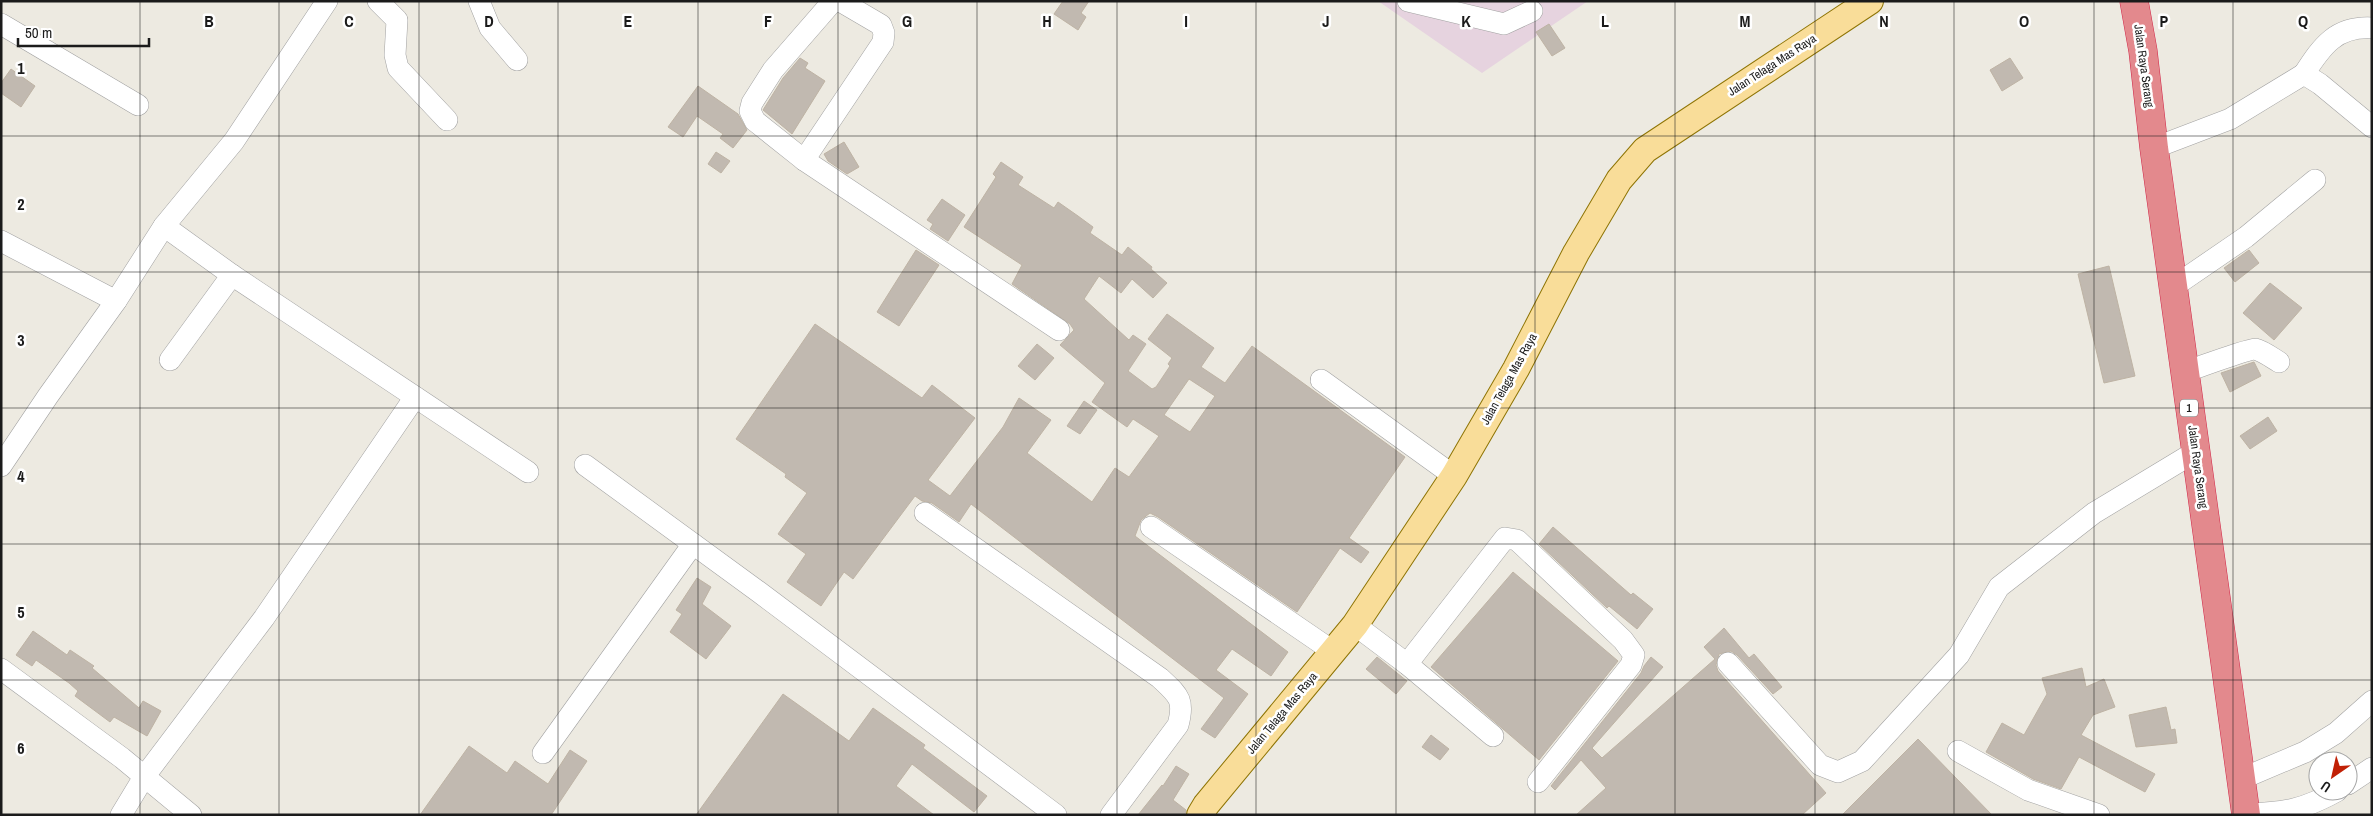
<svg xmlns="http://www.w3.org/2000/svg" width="2373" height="816" viewBox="0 0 2373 816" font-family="'Archivo Narrow',sans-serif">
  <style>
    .industrial { fill: #e6d3df }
    .building { fill: #c1b9b0; stroke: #beb3a4; fill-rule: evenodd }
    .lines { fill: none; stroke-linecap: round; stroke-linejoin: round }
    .minor-casing { stroke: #a2a2a2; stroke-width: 22 }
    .major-casing { stroke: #8e7404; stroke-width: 28 }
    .highway-casing { stroke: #d12849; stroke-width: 29 }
    .minor { stroke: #fff; stroke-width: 21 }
    .major { stroke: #f9dd99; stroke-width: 26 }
    .highway { stroke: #e3898d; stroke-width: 28 }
    .grid { fill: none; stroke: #1b1b1b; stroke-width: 1; stroke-opacity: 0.55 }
    .labels { text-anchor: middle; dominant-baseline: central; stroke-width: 5; stroke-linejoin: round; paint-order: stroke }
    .shield { fill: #fff; stroke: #5f5f5f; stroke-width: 1 }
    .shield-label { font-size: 11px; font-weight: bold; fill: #1b1b1b }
    .street-label { font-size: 12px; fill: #1b1b1b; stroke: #fff }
    .grid-label { font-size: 16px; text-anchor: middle; font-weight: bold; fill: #1b1b1b; stroke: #fff; stroke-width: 5; stroke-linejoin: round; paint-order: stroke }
  </style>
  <rect width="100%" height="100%" fill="#edeae1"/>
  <!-- industrial -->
  <polygon class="industrial" points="1378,1 1588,1 1482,73"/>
  <!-- building -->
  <g class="building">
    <polygon points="1063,1 1089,1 1081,13 1086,17 1078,30 1054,14"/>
    <polygon points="1549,24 1565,48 1552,56 1536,32"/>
    <polygon points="800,58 808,63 805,68 825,81 792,134 763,110 783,78"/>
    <polygon points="2010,58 2023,78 2002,91 1990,70"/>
    <polygon points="11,69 35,86 21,107 1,93 1,83"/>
    <polygon points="698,86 738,114 747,130 733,148 720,138 723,134 697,116 683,137 668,127"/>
    <polygon points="844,142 859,167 847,174 828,161 824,154"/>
    <polygon points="716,152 730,161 721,173 708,164"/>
    <path d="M1001,162L1023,177L1018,185L1054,208L1058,202L1078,216L1093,227L1090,233L1122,255L1128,247L1152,267L1151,269L1167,283L1153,298L1132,279L1121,293L1099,276L1084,299L1129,340L1133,335L1146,344L1128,371L1152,389L1156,387L1170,366L1168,364L1172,358L1148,339L1167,314L1214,348L1201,367L1225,383L1252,346L1405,457L1349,538L1369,552L1361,563L1340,548L1297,612L1158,517L1150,513L1141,520L1135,536L1288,652L1271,676L1232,649L1216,670L1248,694L1215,738L1201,729L1224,698L971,504L959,522L932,503L922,501L915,496L853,579L844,572L821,606L787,582L806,554L778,534L807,493L785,477L786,474L736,439L815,324L922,398L932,385L975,418L928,480L950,496L1003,427L1019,398L1051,420L1027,453L1092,502L1115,468L1129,477L1159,436L1133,419L1127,427L1092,402L1105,383L1060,345L1074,330L1070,324L1012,284L1022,265L964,227L996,177L993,174ZM1189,379L1215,396L1190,432L1164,415Z"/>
    <polygon points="942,199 965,215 948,241 930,229 933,224 927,220"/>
    <polygon points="916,250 939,265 899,326 877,312"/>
    <polygon points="2249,250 2259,263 2235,282 2224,268"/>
    <polygon points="2109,266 2135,376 2104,383 2078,274"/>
    <polygon points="2270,283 2302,308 2274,340 2243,313"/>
    <polygon points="1037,344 1054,358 1035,380 1018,366"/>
    <polygon points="2254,362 2261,376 2230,392 2221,373"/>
    <polygon points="1084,401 1097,410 1080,434 1067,426"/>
    <polygon points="2268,417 2277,431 2250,449 2240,436"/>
    <polygon points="1553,527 1631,595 1633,593 1653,609 1637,629 1609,606 1607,608 1539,544"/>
    <polygon points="1513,572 1618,661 1539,760 1431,667"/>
    <polygon points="697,578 711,587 702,604 731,626 706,659 670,632 682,614 676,610"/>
    <polygon points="1724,628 1749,658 1754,654 1782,687 1773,694 1737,655 1731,651 1719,654 1716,665 1718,671 1826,793 1802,815 1576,815 1606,788 1581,760 1555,790 1551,786 1641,673 1644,666 1651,657 1663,667 1592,748 1602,758 1715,659 1704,647"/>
    <polygon points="33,631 67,655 70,650 94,666 92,668 139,708 143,701 161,711 147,736 114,717 110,722 75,696 78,691 69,683 36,660 32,666 16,655"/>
    <polygon points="1377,657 1407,681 1396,694 1366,669"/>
    <polygon points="2082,668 2086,687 2104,679 2115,707 2093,715 2081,735 2155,774 2145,792 2079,757 2061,789 2033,779 1986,752 2002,723 2024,735 2047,694 2042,678"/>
    <polygon points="783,694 849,741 873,708 925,745 923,748 987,796 974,812 912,764 896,786 934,815 696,815"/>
    <polygon points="2166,707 2171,730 2175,729 2177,743 2136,747 2129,715"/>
    <polygon points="1431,735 1449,749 1440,760 1422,747"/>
    <polygon points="1918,739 1992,815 1842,815"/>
    <polygon points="469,746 507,773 515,761 548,784 570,750 587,761 551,815 420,815"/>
    <polygon points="1176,766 1189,774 1173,800 1186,810 1185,815 1138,815 1162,785 1163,786"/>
  </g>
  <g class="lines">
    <!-- minor casing -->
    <g class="minor-casing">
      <g id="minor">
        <polyline points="378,1 397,20 395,55 398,68 447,120"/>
        <polyline points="479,1 490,28 517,60"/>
        <polyline points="833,1 773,70 752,103 750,111 755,121 804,160 1059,330"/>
        <polyline points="1408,1 1504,24 1532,11"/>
        <polyline points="1,24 138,105"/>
        <path d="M2304,74C2322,46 2336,26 2372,28"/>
        <polyline points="2154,148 2230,119 2304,74 2320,84 2372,127"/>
        <polyline points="804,160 883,42 884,33 881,25 840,1"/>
        <polyline points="164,226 232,275 528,472"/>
        <polyline points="1,241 116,301"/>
        <polyline points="2173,287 2246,237 2315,180"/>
        <polyline points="170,360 232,275"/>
        <path d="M2184,372C2194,369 2251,348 2255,349C2263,351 2271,357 2279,362"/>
        <polyline points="1321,380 1454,476"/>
        <polyline points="585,465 759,592 1056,815"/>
        <polyline points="1,466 48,396 116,301 164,226 234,141 327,1"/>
        <path d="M925,513L1160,678C1178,695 1185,699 1178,725L1111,815"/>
        <polyline points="1151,527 1334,652"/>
        <polyline points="1355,625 1407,664 1493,736"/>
        <polyline points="1728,663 1820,765 1838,772 1862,761 1959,655 1999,587 2094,513 2195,452"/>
        <polyline points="1407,664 1505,538 1517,540 1623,640 1634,655 1631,665 1538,782"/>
        <polyline points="1,669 122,758 191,815"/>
        <polyline points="1958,751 2028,790 2099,815"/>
        <polyline points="543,753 693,544"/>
        <polyline points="2241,779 2305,752 2336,733 2372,701"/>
        <polyline points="2348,784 2372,768"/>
        <path d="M2246,814C2284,813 2303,810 2337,791"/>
        <polyline points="121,815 144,777 264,618 415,397"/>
      </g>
    </g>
    <!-- major casing -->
    <g class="major-casing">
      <polyline id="major" points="1200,815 1206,805 1355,625 1454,476 1516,369 1576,253 1619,180 1645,150 1870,1"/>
    </g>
    <!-- highway casing -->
    <g class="highway-casing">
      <polyline id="highway" points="2134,1 2143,51 2154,148 2246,815"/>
    </g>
    <!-- minor -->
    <use href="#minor" class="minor"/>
    <!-- major -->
    <use href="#major" class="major"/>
    <!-- highway -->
    <use href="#highway" class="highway"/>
  </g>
  <!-- grid -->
  <path class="grid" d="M140,1V815M279,1V815M419,1V815M558,1V815M698,1V815M838,1V815M977,1V815M1117,1V815M1256,1V815M1396,1V815M1535,1V815M1675,1V815M1815,1V815M1954,1V815M2094,1V815M2233,1V815M1,136H2372M1,272H2372M1,408H2372M1,544H2372M1,680H2372"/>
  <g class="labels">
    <!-- shield labels -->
    <rect class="shield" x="2180" y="399.5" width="18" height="17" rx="4"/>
    <g class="shield-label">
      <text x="2189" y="408">1</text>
    </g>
    <!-- street labels -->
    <g class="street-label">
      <text transform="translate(1772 65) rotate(-33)">Jalan Telaga Mas Raya</text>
      <text transform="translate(2144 66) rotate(82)">Jalan Raya Serang</text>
      <text transform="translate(1509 379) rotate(-61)">Jalan Telaga Mas Raya</text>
      <text transform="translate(2198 467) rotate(82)">Jalan Raya Serang</text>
      <text transform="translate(1282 713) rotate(-50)">Jalan Telaga Mas Raya</text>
    </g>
  </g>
  <g class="grid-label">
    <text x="209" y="27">B</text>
    <text x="349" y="27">C</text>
    <text x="489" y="27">D</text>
    <text x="628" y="27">E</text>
    <text x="768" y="27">F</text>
    <text x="907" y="27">G</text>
    <text x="1047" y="27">H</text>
    <text x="1186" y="27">I</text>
    <text x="1326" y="27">J</text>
    <text x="1466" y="27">K</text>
    <text x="1605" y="27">L</text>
    <text x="1745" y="27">M</text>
    <text x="1884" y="27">N</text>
    <text x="2024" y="27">O</text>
    <text x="2164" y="27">P</text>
    <text x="2303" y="27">Q</text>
    <text x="21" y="74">1</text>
    <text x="21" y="210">2</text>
    <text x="21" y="346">3</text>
    <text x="21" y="482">4</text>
    <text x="21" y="618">5</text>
    <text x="21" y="754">6</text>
  </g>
  <!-- border -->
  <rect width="2373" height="816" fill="none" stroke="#1b1b1b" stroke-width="5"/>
  <!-- north arrow -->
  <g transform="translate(2333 776) rotate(214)"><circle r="24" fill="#ffffff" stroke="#a4a4a4"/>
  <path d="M0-4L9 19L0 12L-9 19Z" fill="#c12005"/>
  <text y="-8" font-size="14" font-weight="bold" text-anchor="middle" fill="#1b1b1b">U</text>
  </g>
  <!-- scale -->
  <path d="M18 38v8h131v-8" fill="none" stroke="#1b1b1b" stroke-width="2.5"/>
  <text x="25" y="38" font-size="15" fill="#1b1b1b" stroke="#ffffff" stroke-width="4" paint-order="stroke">50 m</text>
</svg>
